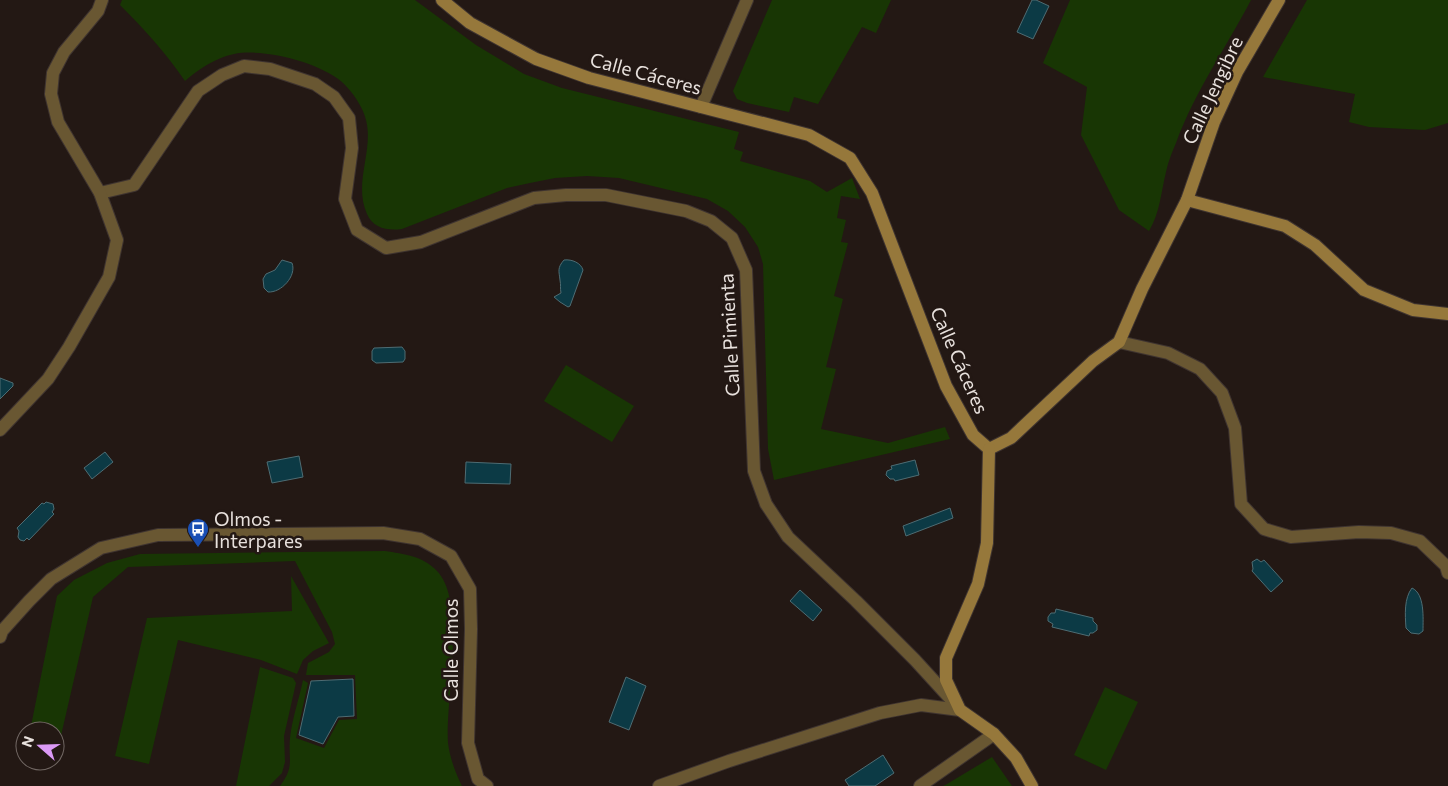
<svg xmlns="http://www.w3.org/2000/svg" width="1448" height="786" viewBox="0 0 1448 786" font-family="Commissioner,sans-serif">
  <style>
    .green { fill: #183604 }
    .water { fill: #0c3a45; stroke: #4e6c73 }
    .lines { fill: none; stroke-linecap: round; stroke-linejoin: round }
    .minor-casing { stroke: #3f3430; stroke-width: 14 }
    .tertiary-casing { stroke: #3f3430; stroke-width: 14 }
    .secondary-casing { stroke: #3f3430; stroke-width: 14 }
    .minor { stroke: #695732; stroke-width: 12 }
    .tertiary { stroke: #695732; stroke-width: 12 }
    .secondary { stroke: #96783b; stroke-width: 12 }
    .labels { text-anchor: middle; dominant-baseline: central; stroke-width: 5; stroke-linejoin: round; paint-order: stroke }
    .street-label { font-size: 19px; fill: #e8e1dd; stroke: #231814 }
    .poi-label { font-size: 19px; fill: #e8e1dd; stroke: #231814; text-anchor: start }
  </style>
  <rect width="100%" height="100%" fill="#231814"/>
  <!-- green -->
  <g class="green">
    <path d="M122,0H415L476,45L524,74L562,88L739,132L734,149L743,152L740,161L810,181L827,192L852,178L860,199L841,196L837,218L846,220L841,242L848,243L834,296L843,299L826,367L836,369L821,429L888,443L945,427L950,439L774,480L768,449L763,264L758,247L745,227L728,211L707,199L619,178L587,176L555,178L530,183L507,188L402,229C387,231 373,228 367,214C353,183 374,151 366,120C363,107 352,91 342,82C319,62 263,48 234,54C215,58 199,69 185,81C166,53 144,29 120,5Z"/>
    <polygon points="772,0 891,0 876,33 862,27 818,104 794,97 789,112 747,103 737,99 733,91"/>
    <path d="M1070,0H1251C1226,48 1195,91 1176,143C1172,152 1168,162 1166,172C1161,192 1160,213 1149,231L1119,210L1081,135L1087,87L1043,63Z"/>
    <polygon points="1307,0 1448,0 1448,123 1425,130 1369,127 1349,122 1355,94 1263,77"/>
    <polygon points="566,365 634,406 612,442 544,401"/>
    <path d="M385,551C404,554 423,556 437,571C467,602 445,701 448,743C450,758 455,772 462,786H280C295,766 288,760 290,738C292,719 299,699 303,680L308,683L296,738L324,748L339,720L357,719L355,675H306L308,663L329,652L335,644L332,632L295,561L128,567L93,597L60,740L55,739V731H30L57,596L74,580L107,563L140,554Z"/>
    <polygon points="291,576 329,643 313,651 303,660 297,674 261,660 178,640 149,764 115,756 147,618 292,611"/>
    <polygon points="260,667 293,678 296,683 284,736 285,762 282,773 269,786 236,786"/>
    <polygon points="1105,687 1138,702 1106,770 1074,755"/>
    <polygon points="992,757 1012,786 943,786 947,784"/>
  </g>
  <!-- water -->
  <g class="water">
    <polygon points="1032,0 1036,0 1049,6 1033,39 1017,32"/>
    <path d="M282,260L292,263C297,276 281,293 268,292L264,288L263,279L266,274L275,270Z"/>
    <path d="M564,260C572,259 581,263 583,270L570,306L568,307L560,302L554,297L561,293C560,288 561,285 560,280C559,271 557,268 564,260Z"/>
    <polygon points="402,347 405,351 405,359 403,362 376,363 372,360 372,351 374,348"/>
    <polygon points="0,378 13,383 13,386 0,399"/>
    <polygon points="105,452 113,462 92,479 84,468"/>
    <polygon points="299,456 303,477 272,483 267,462"/>
    <polygon points="915,460 919,475 895,481 894,479 890,479 886,475 887,471 892,469 891,466"/>
    <polygon points="466,462 511,464 510,484 465,483"/>
    <polygon points="46,502 53,504 54,509 52,512 54,514 29,540 27,538 24,541 20,540 18,537 19,531 17,528 42,503 44,504"/>
    <polygon points="950,508 953,518 906,536 903,526"/>
    <polygon points="1257,559 1261,562 1264,560 1283,581 1271,592 1252,571 1253,569 1252,562"/>
    <path d="M1412,588C1425,594 1423,618 1423,631L1419,634L1411,633L1406,628C1405,615 1404,598 1412,588Z"/>
    <polygon points="800,590 822,610 813,621 790,601"/>
    <polygon points="1056,609 1093,618 1093,621 1097,625 1097,630 1093,633 1090,633 1089,636 1052,627 1053,624 1048,621 1048,617 1051,613 1055,613"/>
    <polygon points="626,677 646,686 629,730 609,722"/>
    <polygon points="353,679 354,716 338,717 323,744 299,735 311,681"/>
    <polygon points="883,755 894,773 875,786 849,786 845,780"/>
  </g>
  <g class="lines">
    <!-- minor casing -->
    <g class="minor-casing">
      <g id="minor">
        <polyline points="701,107 747,0"/>
        <polyline points="100,193 134,185 198,91 222,75 244,66 270,69 315,84 334,97 349,118 352,148 345,199 357,230 386,248 421,242 534,198 566,195 606,195 686,211 711,221 732,238 746,270 754,471 766,504 788,537 856,601 915,660 957,706"/>
        <polyline points="1119,342 1168,353 1200,369 1222,393 1235,428 1241,504 1264,529 1291,537 1359,532 1391,533 1420,541 1446,566 1448,573"/>
        <polyline points="0,430 48,379 69,347 109,277 117,240 100,193 58,122 51,94 53,73 64,52 98,11 102,0"/>
        <polyline points="920,786 994,734"/>
      </g>
    </g>
    <!-- tertiary casing -->
    <g class="tertiary-casing">
      <g id="tertiary">
        <polyline points="0,637 2,631 29,601 51,579 101,548 158,535 383,533 420,539 451,556 470,589 471,629 468,743 478,779 487,786"/>
        <polyline points="659,786 729,761 880,713 921,705 960,710"/>
      </g>
    </g>
    <!-- secondary casing -->
    <g class="secondary-casing">
      <g id="secondary">
        <polyline points="442,0 470,23 536,59 589,78 809,135 850,158 872,193 946,386 973,435 989,449"/>
        <polyline points="1187,200 1285,226 1315,245 1364,290 1413,310 1448,314"/>
        <polyline points="989,449 1011,438 1093,361 1119,342 1142,289 1187,200 1214,122 1237,72 1279,0"/>
        <polyline points="989,449 987,543 978,584 946,658 946,680 960,710 994,734 1016,758 1032,786"/>
      </g>
    </g>
    <!-- minor -->
    <use href="#minor" class="minor"/>
    <!-- tertiary -->
    <use href="#tertiary" class="tertiary"/>
    <!-- secondary -->
    <use href="#secondary" class="secondary"/>
  </g>
  <!-- icons -->
  <defs>
    <g id="bus-pin" transform="scale(1.125)"><path d="M0 17L-7.5 6A9.5 9.5 0 1 1 7.5 6Z" fill="#1a4fb4" stroke="#231814"/><path d="M-5-6H5V4H4V6H2V4H-2V6H-4V4H-5ZM-3.5-4V0h7V-4ZM-3.5 1.2v1.5H-2V1.2ZM2 1.2v1.5H3.5V1.2Z" fill="#fff"/></g>
  </defs>
  <g fill-rule="evenodd">
    <use href="#bus-pin" x="198" y="529"/>
  </g>
  <g class="labels">
    <!-- street labels -->
    <g class="street-label">
      <text transform="translate(646 73) rotate(15)">Calle Cáceres</text>
      <text transform="translate(1212 90) rotate(-65)">Calle Jengibre</text>
      <text transform="translate(729 335) rotate(-93)">Calle Pimienta</text>
      <text transform="translate(960 360) rotate(66)">Calle Cáceres</text>
      <text transform="translate(450 650) rotate(-90)">Calle Olmos</text>
    </g>
    <!-- poi labels -->
    <g class="poi-label">
      <text x="214" y="518">Olmos -<tspan x="214" dy="22">Interpares</tspan></text>
    </g>
  </g>
  <!-- north arrow -->
  <g transform="translate(40 746) rotate(290)"><circle r="24" fill="#231814" stroke="#726864"/>
  <path d="M0-4L9 19L0 12L-9 19Z" fill="#db99f5"/>
  <text y="-8" font-size="14" font-weight="bold" text-anchor="middle" fill="#e8e1dd">N</text>
  </g>
</svg>
